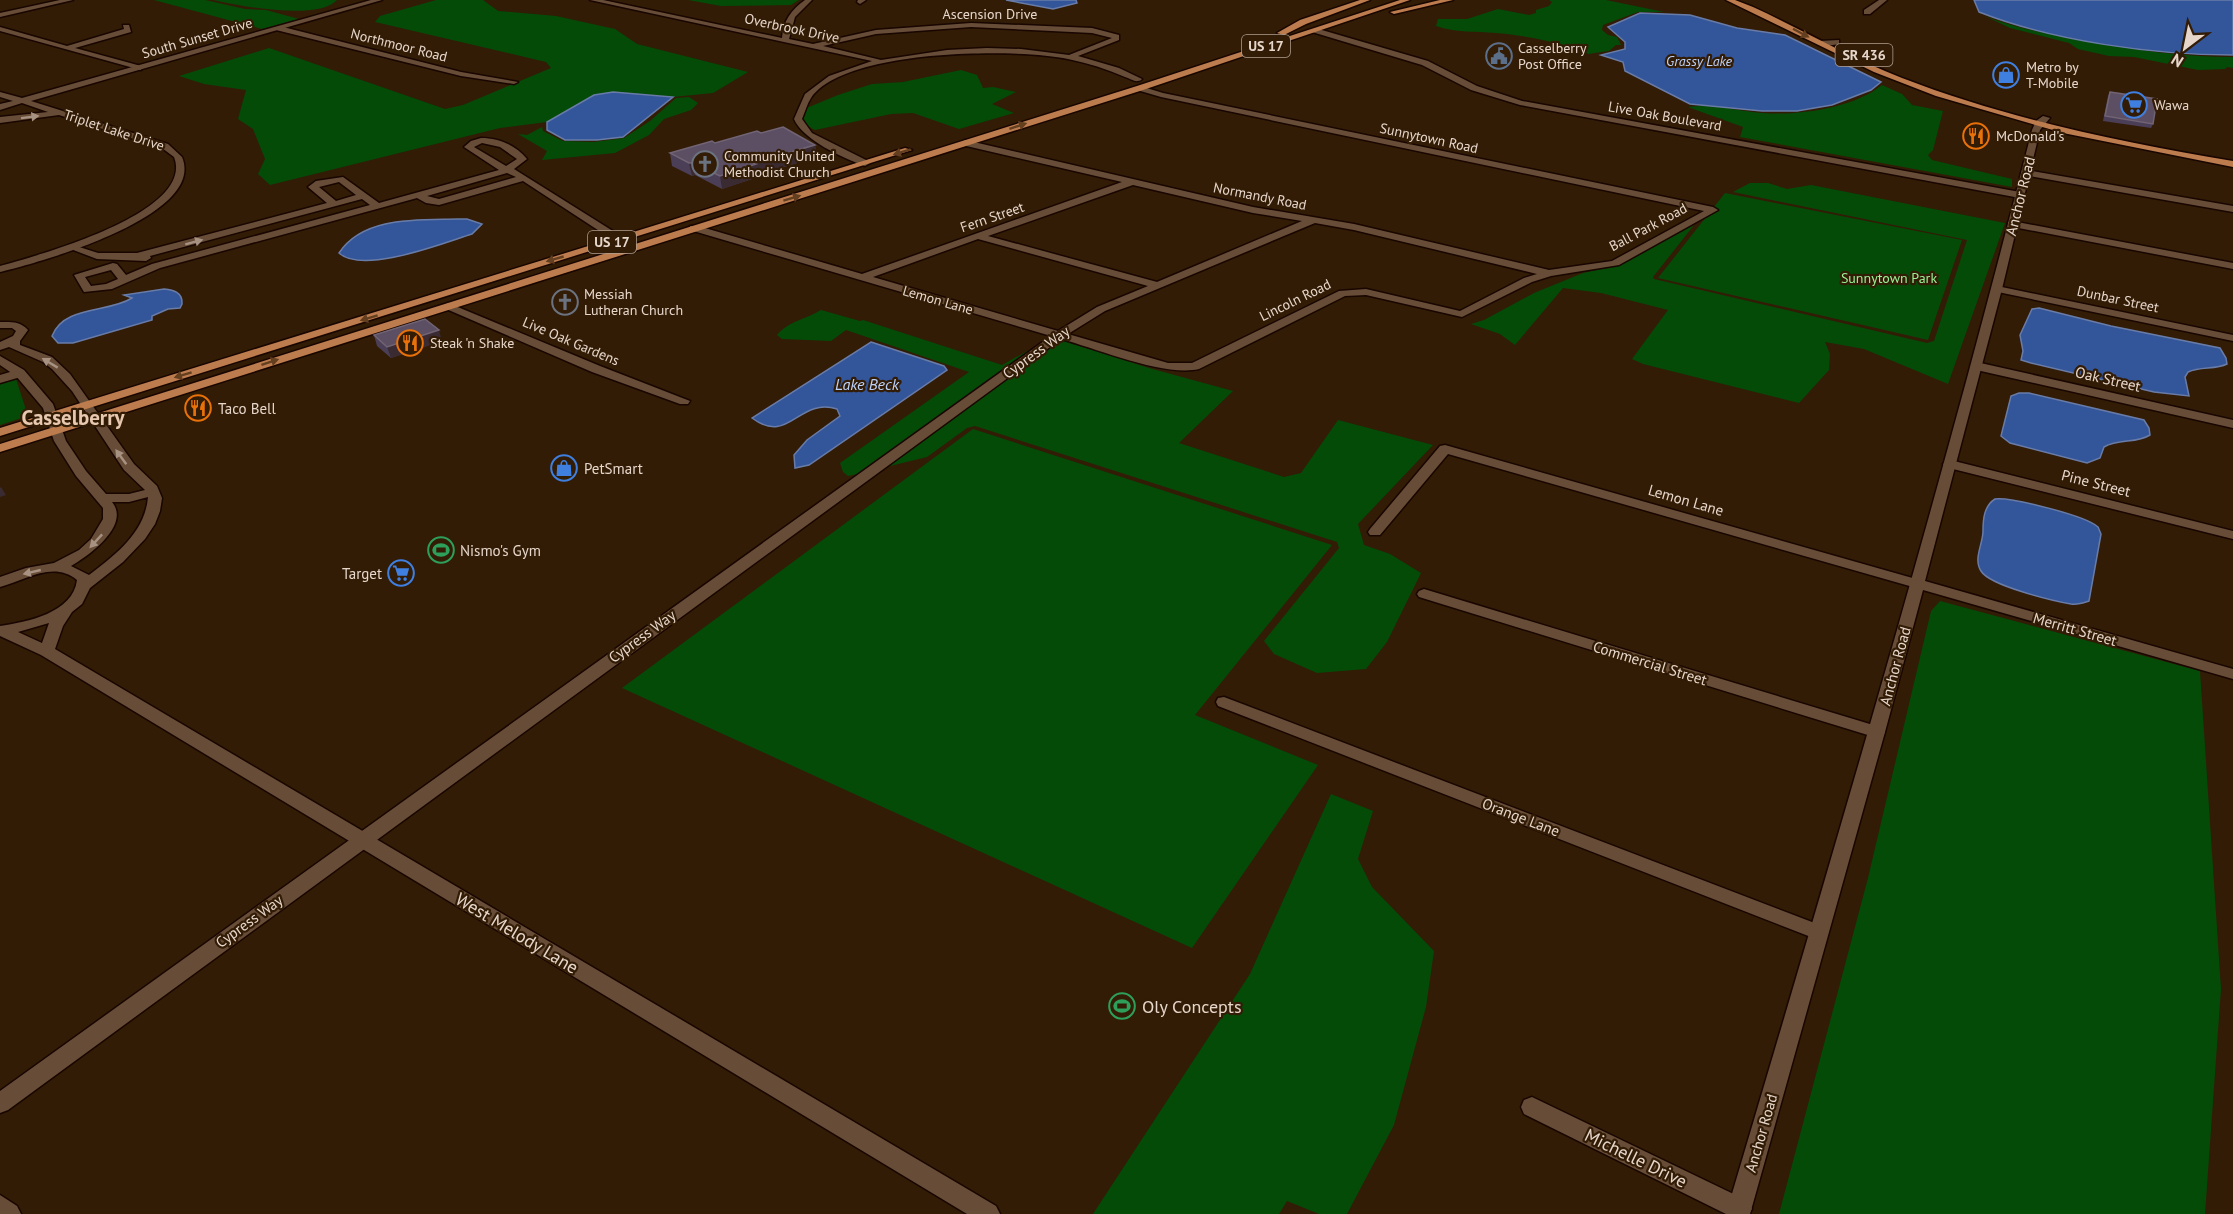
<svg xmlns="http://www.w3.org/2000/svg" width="2233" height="1214" viewBox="0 0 2233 1214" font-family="'PT Sans',sans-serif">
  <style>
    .green { fill: #044b07 }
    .water { fill: #359; stroke: #697ca8; stroke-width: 1.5 }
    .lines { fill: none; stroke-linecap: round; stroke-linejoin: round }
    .street-casing { stroke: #190600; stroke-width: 3 }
    .secondary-casing { stroke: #190600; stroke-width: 3 }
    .primary-casing { stroke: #190600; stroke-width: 3 }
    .street { fill: #674d37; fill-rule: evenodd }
    .secondary { fill: #674d37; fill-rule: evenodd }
    .primary { fill: #bd7c4e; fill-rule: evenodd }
    .wall { fill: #4b3e57 }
    .shaded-wall { fill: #3a2a31 }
    .building { fill: #5c4f63; stroke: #716474; stroke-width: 1.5 }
    .oneway { fill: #633e1f }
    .oneway2 { fill: #a79281 }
    .labels { text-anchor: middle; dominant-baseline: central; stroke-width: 4.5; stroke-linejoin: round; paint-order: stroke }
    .far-street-label { font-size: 14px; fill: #e7d7cb; stroke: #321c06 }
    .shield { fill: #321c06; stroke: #b19f90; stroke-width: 1.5 }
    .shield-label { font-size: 14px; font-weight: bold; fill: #e7d7cb }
    .far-poi-label { font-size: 14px; fill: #e7d7cb; stroke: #321c06; text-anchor: start }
    .far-water-label { font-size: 14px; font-style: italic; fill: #bdd2fa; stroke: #321c06 }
    .far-park-label { font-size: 14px; fill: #9bf297; stroke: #321c06 }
    .street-label { font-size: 15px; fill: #e7d7cb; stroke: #321c06 }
    .poi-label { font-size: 15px; fill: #e7d7cb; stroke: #321c06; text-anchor: start }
    .water-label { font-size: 16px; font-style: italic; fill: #bdd2fa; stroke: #321c06 }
    .near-street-label { font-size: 18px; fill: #e7d7cb; stroke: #321c06 }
    .near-poi-label { font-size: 18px; fill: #e7d7cb; stroke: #321c06; text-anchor: start }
    .district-label { font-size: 21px; font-weight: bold; fill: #e8c9b0; stroke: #321c06 }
  </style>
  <rect width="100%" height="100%" fill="#321c06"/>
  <!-- green -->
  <g class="green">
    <polygon points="154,0 205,0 245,9 266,10 299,19 262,29"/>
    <path d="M213,0H337C318,21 239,6 213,0Z"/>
    <polygon points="436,0 483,0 498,11 556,16 615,29 637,44 748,72 713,93 673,97 613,92 594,95 547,122 500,128 270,185 258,174 265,159 253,129 238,119 246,90 204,84 179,76 269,48 445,109 463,105 551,68 546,62 375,22 380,16"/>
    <polygon points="688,0 799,0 791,5 721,6"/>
    <path d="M1549,0H1606L1664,12H1638L1603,25L1602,30L1608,35L1617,37L1621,45H1616L1609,51L1588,54C1572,44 1516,34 1496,33C1475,31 1456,33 1436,26L1438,19H1467L1498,9L1529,15L1536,13V10L1549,6L1552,2Z"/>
    <path d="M1985,16C2018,29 2053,35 2087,41C2135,50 2184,57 2233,57V68L2227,67L2225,69L2198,70L2134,57L2109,56L2078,49L2069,43L2010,28Z"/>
    <path d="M961,70L977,75L983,88L993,87L1016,92L992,104L1014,113L959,129L913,113L891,114L815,130C805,125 802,121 804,109L838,95L872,84L903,82Z"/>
    <path d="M1882,85L1902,94L1912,105L1943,111L1933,150L1928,155L1932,160L2012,179V187L1740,137L1743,127L1688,107C1712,103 1738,111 1762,113C1798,116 1854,108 1882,85Z"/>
    <polygon points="689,97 698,103 691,110 664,119 649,135 615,153 542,160 547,151 518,134 527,135 542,127 543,131 563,141 594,142 624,138 650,121 676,98"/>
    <polygon points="1750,183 1768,183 1787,189 1811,185 2005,223 1948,384 1864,349 1825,342 1830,354 1829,370 1799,403 1643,364 1632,359 1668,310 1601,293 1563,288 1515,345 1500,334 1471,324 1484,320 1534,293 1583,273 1619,265 1694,225 1653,277 1654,279 1927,343 1934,341 1967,240 1733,192"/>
    <polygon points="1725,193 1962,240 1928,340 1658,278"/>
    <path d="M821,310L860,321L863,320L1002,365L1038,345L858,474L848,476L843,472L840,463L969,372L846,330L831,341L782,339L777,335C787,322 806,319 821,310Z"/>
    <polygon points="1061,340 1149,368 1233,391 1179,443 1284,477 1301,473 1338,420 1433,445 1358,524 1364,545 1390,554 1421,573 1387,642 1366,669 1317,673 1274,654 1264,641 1339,548 1337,542 975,426 967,428 927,457 886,467"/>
    <polygon points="16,379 28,416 0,425 0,382"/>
    <polygon points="973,429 1332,545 1195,715 1318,765 1192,948 622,688"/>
    <polygon points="1940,601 2200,671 2221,989 2205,1214 1779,1214 1868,878 1931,611"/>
    <polygon points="1331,794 1373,811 1358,859 1372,887 1434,951 1426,1007 1394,1125 1347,1214 1319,1214 1287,1201 1279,1214 1093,1214 1250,974"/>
  </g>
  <!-- water -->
  <g class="water">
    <polygon points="1006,0 1076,0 1077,3 1053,9"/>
    <path d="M1974,0H2233V55C2153,55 2053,41 1979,12Z"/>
    <polygon points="1640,13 1690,15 1737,28 1785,35 1881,82 1871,90 1832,105 1797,111 1762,111 1690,104 1625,71 1623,62 1601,55 1625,49 1625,42 1608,27"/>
    <polygon points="613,92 673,97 623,137 597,140 565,140 547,130 547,122 594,95"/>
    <path d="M457,219H467L482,224L472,234C443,243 363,275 339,253C363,216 418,220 457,219Z"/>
    <path d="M164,289C173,290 183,292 182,304L180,308L168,309L152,316V320L73,343H58L52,336C64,305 109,313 132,298L124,295Z"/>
    <path d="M2039,308L2111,326L2220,348L2226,358L2227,364C2215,370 2201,366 2188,372L2185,377L2189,396L2154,392L2031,363L2021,360L2023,351L2020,335L2032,309Z"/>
    <path d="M871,342L944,366L947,370L809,465L795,468L794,455L807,440L840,416L837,409C798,397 789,446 752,418Z"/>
    <path d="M2019,393H2029L2144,420L2149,428L2150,435C2136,444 2119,438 2104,447L2100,458L2087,463L2010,443L2001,436L2011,396Z"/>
    <path d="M1995,499C2012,497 2086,516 2098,527L2101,534L2089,601C2083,603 2078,605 2071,604C2054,601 1990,586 1981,571C1973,559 1983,544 1983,531C1983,519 1984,506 1995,499Z"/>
  </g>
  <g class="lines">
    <!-- street casing -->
    <g class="street-casing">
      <g id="street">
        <polygon points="60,0 73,0 0,17 0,13"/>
        <path d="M590,0H603L782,38C783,21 791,10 805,0H812L795,17L789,39L813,44L876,30L971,23L1092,28L1119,35V40L1078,56L1119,68L1142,79C1141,80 1140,81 1138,81C1135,82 1129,78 1125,77C1107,69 1088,63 1068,59C1015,48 844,49 811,98C807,104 805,112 802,119L812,133L868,161L870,163L865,166C843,158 803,140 794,119L805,94L829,76L872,61ZM971,27L1092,33L1112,38L1069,55L1021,49L987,48L947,50L881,60L823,46L876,34Z"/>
        <polygon points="858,0 866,0 860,4 857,2"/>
        <polygon points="1879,0 1887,0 1870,14 1864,14 1864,10"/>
        <polygon points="123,25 129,25 131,32 75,48 141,66 141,70 0,31 0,27 67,46 124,29"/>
        <polygon points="279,26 461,72 518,82 514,84 461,76 276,30"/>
        <polygon points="1315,28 1428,61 1477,86 1522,101 2020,192 2025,195 2020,198 1520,105 1471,90 1422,65 1312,32"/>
        <path d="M1839,40V44C1832,45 1821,47 1816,43L1820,41Z"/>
        <path d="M1140,86L1163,93L1713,207L1718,210L1619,265L1551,276L1532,282L1462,317L1366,295L1345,296L1199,369C1164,377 1098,349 1061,339L8,1110L0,1113V1091L1051,336L690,230V226H698L862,274L1122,182L962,145L961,143L965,140L1253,207L1354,224L1549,270L1612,261L1704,211L1161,97L1137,90L1136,88ZM1133,185L1253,213L1302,221L1157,282L988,236ZM1315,223L1354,230L1537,274L1524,278L1460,311L1366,289L1339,291L1192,363H1168L1068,334L1105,311ZM978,239L1148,286L1097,307L1058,331L873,277Z"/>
        <path d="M481,138C499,138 515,145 527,159L514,169L616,233L615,242L603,248H595V244L607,236L523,181L439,205L426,203L417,198L160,268L112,289L84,292L74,275L113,263L117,264L126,275L152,264L370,205L362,199L150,256L151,258L146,261L97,259L68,248L73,245L98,253H137L327,203L308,187L316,181L343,177L379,203L499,170L464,147L471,141ZM482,143L500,147L517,159L506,166L474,147ZM507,173L516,177L439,199L427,196ZM339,182L356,195L336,201L319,187ZM111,270L118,279L106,284L91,286L85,277Z"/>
        <polygon points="2026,170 2233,206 2233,212 2023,175 2021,173"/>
        <polygon points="2012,221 2233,263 2233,269 2008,226 2008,222"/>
        <polygon points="1997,286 2233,335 2233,341 1993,291 1993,287"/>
        <polygon points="448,303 600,366 690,401 688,404 680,404 592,372 444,308 443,306"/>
        <polygon points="1976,362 2233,420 2233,428 1972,369 1972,363"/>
        <polygon points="20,369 26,373 24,376 0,383 0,375"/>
        <polygon points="1445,445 1923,581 1925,584 1923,587 1913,587 1448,454 1380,535 1370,535 1368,532 1370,529 1440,446"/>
        <polygon points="1950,460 2233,531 2233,539 1945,467 1943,464"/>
        <polygon points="1424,589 1883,728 1885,732 1883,736 1871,736 1419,597 1417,594 1419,591"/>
        <polygon points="1224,697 1825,927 1828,932 1825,937 1818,940 1811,937 1218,706 1216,702 1218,698"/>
        <polygon points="1532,1097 1748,1201 1752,1209 1749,1214 1726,1214 1524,1114 1521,1107 1524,1100"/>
        <polygon points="0,1195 17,1206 21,1214 0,1214"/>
      </g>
    </g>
    <!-- secondary casing -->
    <g class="secondary-casing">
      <g id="secondary">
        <path d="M371,0H382L31,101L168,144L182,157C207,216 38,263 0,272V266C36,256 196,213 174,157L162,148L59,115L0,123V117L48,112L22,103L0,110V104L13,101L0,97V92L22,98Z"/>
        <path d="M2043,116L2050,118L2040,130L2002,289L1925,581L2233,669V679L1923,590L1885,732L1750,1214H1726C1833,854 1940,494 2032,130L2036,121Z"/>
        <path d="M0,322C11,322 20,321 28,330L20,341V345L52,357L70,374L134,464L157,486L162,498L160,511L155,524L145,539L123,562L90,588L82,604L72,612L63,626L55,649L996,1206L1000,1214H967L41,655L0,636V626C27,622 73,613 77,580C53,560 24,581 0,587V577L26,568L54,563L79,550L91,539L103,519V508L76,476L54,441L43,408L16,376L0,365V356L24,370L53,404L66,441L86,471L106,494H129L145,490L124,470L72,391L52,369L43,362L9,347L0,350V342L13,336L16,331L12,328H0ZM148,497C145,533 115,555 89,575L71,566C89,556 131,525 112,502H129ZM49,623L42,643L18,632Z"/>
      </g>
    </g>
    <!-- primary casing -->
    <g class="primary-casing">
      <g id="primary">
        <polygon points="1360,0 1370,0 1306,24 1284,35 1277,33 1300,20"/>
        <polygon points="1400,0 1410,0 1143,90 0,452 0,444 1137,86"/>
        <polygon points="1440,0 1453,0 1394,14 1390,12"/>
        <path d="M1726,0H1735L1753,7C1803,30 1851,58 1902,78C2008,119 2121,142 2233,161V167L2063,133L1936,96L1874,72Z"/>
        <polygon points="905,148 912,150 0,436 0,428"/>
      </g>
    </g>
    <!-- street -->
    <use href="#street" class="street"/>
    <!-- secondary -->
    <use href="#secondary" class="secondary"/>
    <!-- primary -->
    <use href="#primary" class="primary"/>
  </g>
  <!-- wall -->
  <g class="wall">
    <polygon points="2110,92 2153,124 2151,128 2103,121 2108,96"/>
    <polygon points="761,133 815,145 817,157 758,175 758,177 722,189 695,175 692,176 672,166 670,153"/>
    <polygon points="374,335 442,341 391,358 377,346"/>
  </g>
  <!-- shaded-wall -->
  <g class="shaded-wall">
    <polygon points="815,145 817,157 758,175 758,177 722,189 720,176 753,163"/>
    <polygon points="689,163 693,163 695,175 692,176"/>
    <polygon points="439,330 442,341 391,358 387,347"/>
    <polygon points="1,487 6,495 0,497 0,488"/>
  </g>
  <!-- building -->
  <g class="building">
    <polygon points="2110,92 2157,99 2153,124 2105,116"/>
    <polygon points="783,127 815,145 753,163 756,164 720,176 693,163 689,163 670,153 712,141 715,143 757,131 761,133"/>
    <polygon points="425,319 439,330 387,347 374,335"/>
  </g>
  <!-- one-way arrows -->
  <defs><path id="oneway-solid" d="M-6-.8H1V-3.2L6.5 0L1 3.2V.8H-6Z" transform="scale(1.5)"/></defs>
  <g class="oneway">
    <use href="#oneway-solid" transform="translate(1801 33) rotate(28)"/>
    <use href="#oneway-solid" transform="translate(1018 126) rotate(-18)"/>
    <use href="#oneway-solid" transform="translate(902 152) rotate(163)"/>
    <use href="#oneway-solid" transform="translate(792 198) rotate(-17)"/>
    <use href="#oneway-solid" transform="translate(555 259) rotate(164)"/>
    <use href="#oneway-solid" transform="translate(369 318) rotate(163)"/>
    <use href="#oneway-solid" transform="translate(270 362) rotate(-18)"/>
    <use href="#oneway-solid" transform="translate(183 375) rotate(163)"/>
  </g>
  <g class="oneway2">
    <use href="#oneway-solid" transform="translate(30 117) rotate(-7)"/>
    <use href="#oneway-solid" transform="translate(194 242) rotate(-15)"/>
    <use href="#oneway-solid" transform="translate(50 363) rotate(-149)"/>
    <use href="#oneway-solid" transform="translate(121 457) rotate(-126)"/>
    <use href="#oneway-solid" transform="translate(96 541) rotate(133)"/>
    <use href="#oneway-solid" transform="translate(32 572) rotate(167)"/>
  </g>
  <!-- icons -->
  <defs>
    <g id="civic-ring" transform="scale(1.35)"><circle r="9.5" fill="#321c06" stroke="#5c6f8a" stroke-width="1.5"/><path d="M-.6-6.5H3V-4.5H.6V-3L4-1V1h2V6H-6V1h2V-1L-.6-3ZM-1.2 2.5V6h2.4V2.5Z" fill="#5c6f8a"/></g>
    <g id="shop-ring" transform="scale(1.35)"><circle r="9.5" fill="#321c06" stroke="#3f7fe0" stroke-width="1.5"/><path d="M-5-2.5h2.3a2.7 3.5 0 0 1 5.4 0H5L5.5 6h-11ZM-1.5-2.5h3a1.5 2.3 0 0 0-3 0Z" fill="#3f7fe0"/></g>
    <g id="supermarket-ring" transform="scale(1.35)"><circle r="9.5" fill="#321c06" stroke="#3f7fe0" stroke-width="1.5"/><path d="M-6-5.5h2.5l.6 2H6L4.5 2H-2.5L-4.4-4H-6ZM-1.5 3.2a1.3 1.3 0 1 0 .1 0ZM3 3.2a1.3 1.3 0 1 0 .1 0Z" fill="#3f7fe0"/></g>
    <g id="restaurant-ring" transform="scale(1.35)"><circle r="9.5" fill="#321c06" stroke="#e8710a" stroke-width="1.5"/><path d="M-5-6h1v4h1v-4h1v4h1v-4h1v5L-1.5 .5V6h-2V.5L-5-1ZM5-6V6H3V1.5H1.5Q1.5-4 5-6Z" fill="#e8710a"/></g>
    <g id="church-ring" transform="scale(1.35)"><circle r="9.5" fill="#321c06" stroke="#6b7280" stroke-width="1.5"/><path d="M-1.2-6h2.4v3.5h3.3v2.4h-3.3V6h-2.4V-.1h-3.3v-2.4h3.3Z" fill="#6b7280"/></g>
    <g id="stadium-ring" transform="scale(1.35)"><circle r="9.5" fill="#321c06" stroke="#2e9e5b" stroke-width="1.5"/><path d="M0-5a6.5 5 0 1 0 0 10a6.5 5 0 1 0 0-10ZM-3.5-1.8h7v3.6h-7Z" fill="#2e9e5b"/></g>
  </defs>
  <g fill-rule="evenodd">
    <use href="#civic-ring" x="1499" y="56"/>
    <use href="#shop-ring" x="2006" y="75"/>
    <use href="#supermarket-ring" x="2134" y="105"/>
    <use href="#restaurant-ring" x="1976" y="136"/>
    <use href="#church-ring" x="705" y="164"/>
    <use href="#church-ring" x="565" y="302"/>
    <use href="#restaurant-ring" x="410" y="343"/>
    <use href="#restaurant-ring" x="198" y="408"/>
    <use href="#shop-ring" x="564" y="468"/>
    <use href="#stadium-ring" x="441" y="550"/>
    <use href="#supermarket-ring" x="401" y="573"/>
    <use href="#stadium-ring" x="1122" y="1006"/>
  </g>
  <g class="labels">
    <!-- far-street labels -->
    <g class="far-street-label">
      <text x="990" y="14">Ascension Drive</text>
      <text transform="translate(792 28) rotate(12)">Overbrook Drive</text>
      <text transform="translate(197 38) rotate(-16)">South Sunset Drive</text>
      <text transform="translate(399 45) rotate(14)">Northmoor Road</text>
      <text transform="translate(1665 116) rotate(10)">Live Oak Boulevard</text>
      <text transform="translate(114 130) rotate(18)">Triplet Lake Drive</text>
      <text transform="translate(1429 138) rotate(12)">Sunnytown Road</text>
      <text transform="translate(1260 196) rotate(11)">Normandy Road</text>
      <text transform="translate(992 217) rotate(-19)">Fern Street</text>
      <text transform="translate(1648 227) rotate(-28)">Ball Park Road</text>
      <text transform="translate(2118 299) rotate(12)">Dunbar Street</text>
      <text transform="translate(938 300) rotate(16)">Lemon Lane</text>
      <text transform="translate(1295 300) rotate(-26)">Lincoln Road</text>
      <text transform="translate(571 341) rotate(23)">Live Oak Gardens</text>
    </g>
    <!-- shield labels -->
    <g class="shield">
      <rect x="1242" y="35" width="48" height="22" rx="4.5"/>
      <rect x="1835.5" y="44" width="57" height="22" rx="4.5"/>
      <rect x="588" y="231" width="48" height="22" rx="4.5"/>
    </g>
    <g class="shield-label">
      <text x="1266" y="46">US 17</text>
      <text x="1864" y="55">SR 436</text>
      <text x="612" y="242">US 17</text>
    </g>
    <!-- far-poi labels -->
    <g class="far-poi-label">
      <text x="1518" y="48">Casselberry<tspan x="1518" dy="16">Post Office</tspan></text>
      <text x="2026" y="67">Metro by<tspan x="2026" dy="16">T-Mobile</tspan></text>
      <text x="2154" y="105">Wawa</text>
      <text x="1996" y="136">McDonald's</text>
      <text x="724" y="156">Community United<tspan x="724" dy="16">Methodist Church</tspan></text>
      <text x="584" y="294">Messiah<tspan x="584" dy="16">Lutheran Church</tspan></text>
      <text x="430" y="343">Steak 'n Shake</text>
    </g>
    <!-- far-water labels -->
    <g class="far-water-label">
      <text x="1699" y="61">Grassy Lake</text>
    </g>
    <!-- far-park labels -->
    <g class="far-park-label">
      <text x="1889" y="278">Sunnytown Park</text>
    </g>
    <!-- street labels -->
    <g class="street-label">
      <text transform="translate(2020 196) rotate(-76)">Anchor Road</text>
      <text transform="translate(1036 352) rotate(-36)">Cypress Way</text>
      <text transform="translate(2108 379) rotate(13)">Oak Street</text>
      <text transform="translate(2096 483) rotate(14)">Pine Street</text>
      <text transform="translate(1686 500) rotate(16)">Lemon Lane</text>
      <text transform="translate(2075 629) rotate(16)">Merritt Street</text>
      <text transform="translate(642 636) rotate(-36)">Cypress Way</text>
      <text transform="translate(1650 663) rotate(17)">Commercial Street</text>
      <text transform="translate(1895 666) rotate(-75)">Anchor Road</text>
      <text transform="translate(1521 817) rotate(21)">Orange Lane</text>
      <text transform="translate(249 921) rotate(-36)">Cypress Way</text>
      <text transform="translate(1761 1133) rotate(-74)">Anchor Road</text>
    </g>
    <!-- poi labels -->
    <g class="poi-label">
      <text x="218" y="408">Taco Bell</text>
      <text x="584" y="468">PetSmart</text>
      <text x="460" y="550">Nismo's Gym</text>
      <text x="382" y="573" text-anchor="end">Target</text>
    </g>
    <!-- water labels -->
    <g class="water-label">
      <text x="867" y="384">Lake Beck</text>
    </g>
    <!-- near-street labels -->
    <g class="near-street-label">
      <text transform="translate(517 933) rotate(31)">West Melody Lane</text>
      <text transform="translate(1636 1158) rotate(26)">Michelle Drive</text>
    </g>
    <!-- near-poi labels -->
    <g class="near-poi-label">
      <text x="1142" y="1006">Oly Concepts</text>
    </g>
    <!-- district labels -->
    <g class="district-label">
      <text x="73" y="417">Casselberry</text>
    </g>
  </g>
  <!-- north arrow -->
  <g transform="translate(2185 48) rotate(212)" stroke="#321c06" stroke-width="4.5" paint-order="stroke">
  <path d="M0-4.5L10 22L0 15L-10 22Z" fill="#e7d7cb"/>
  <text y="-9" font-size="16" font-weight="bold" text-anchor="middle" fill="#e7d7cb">N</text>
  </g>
</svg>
